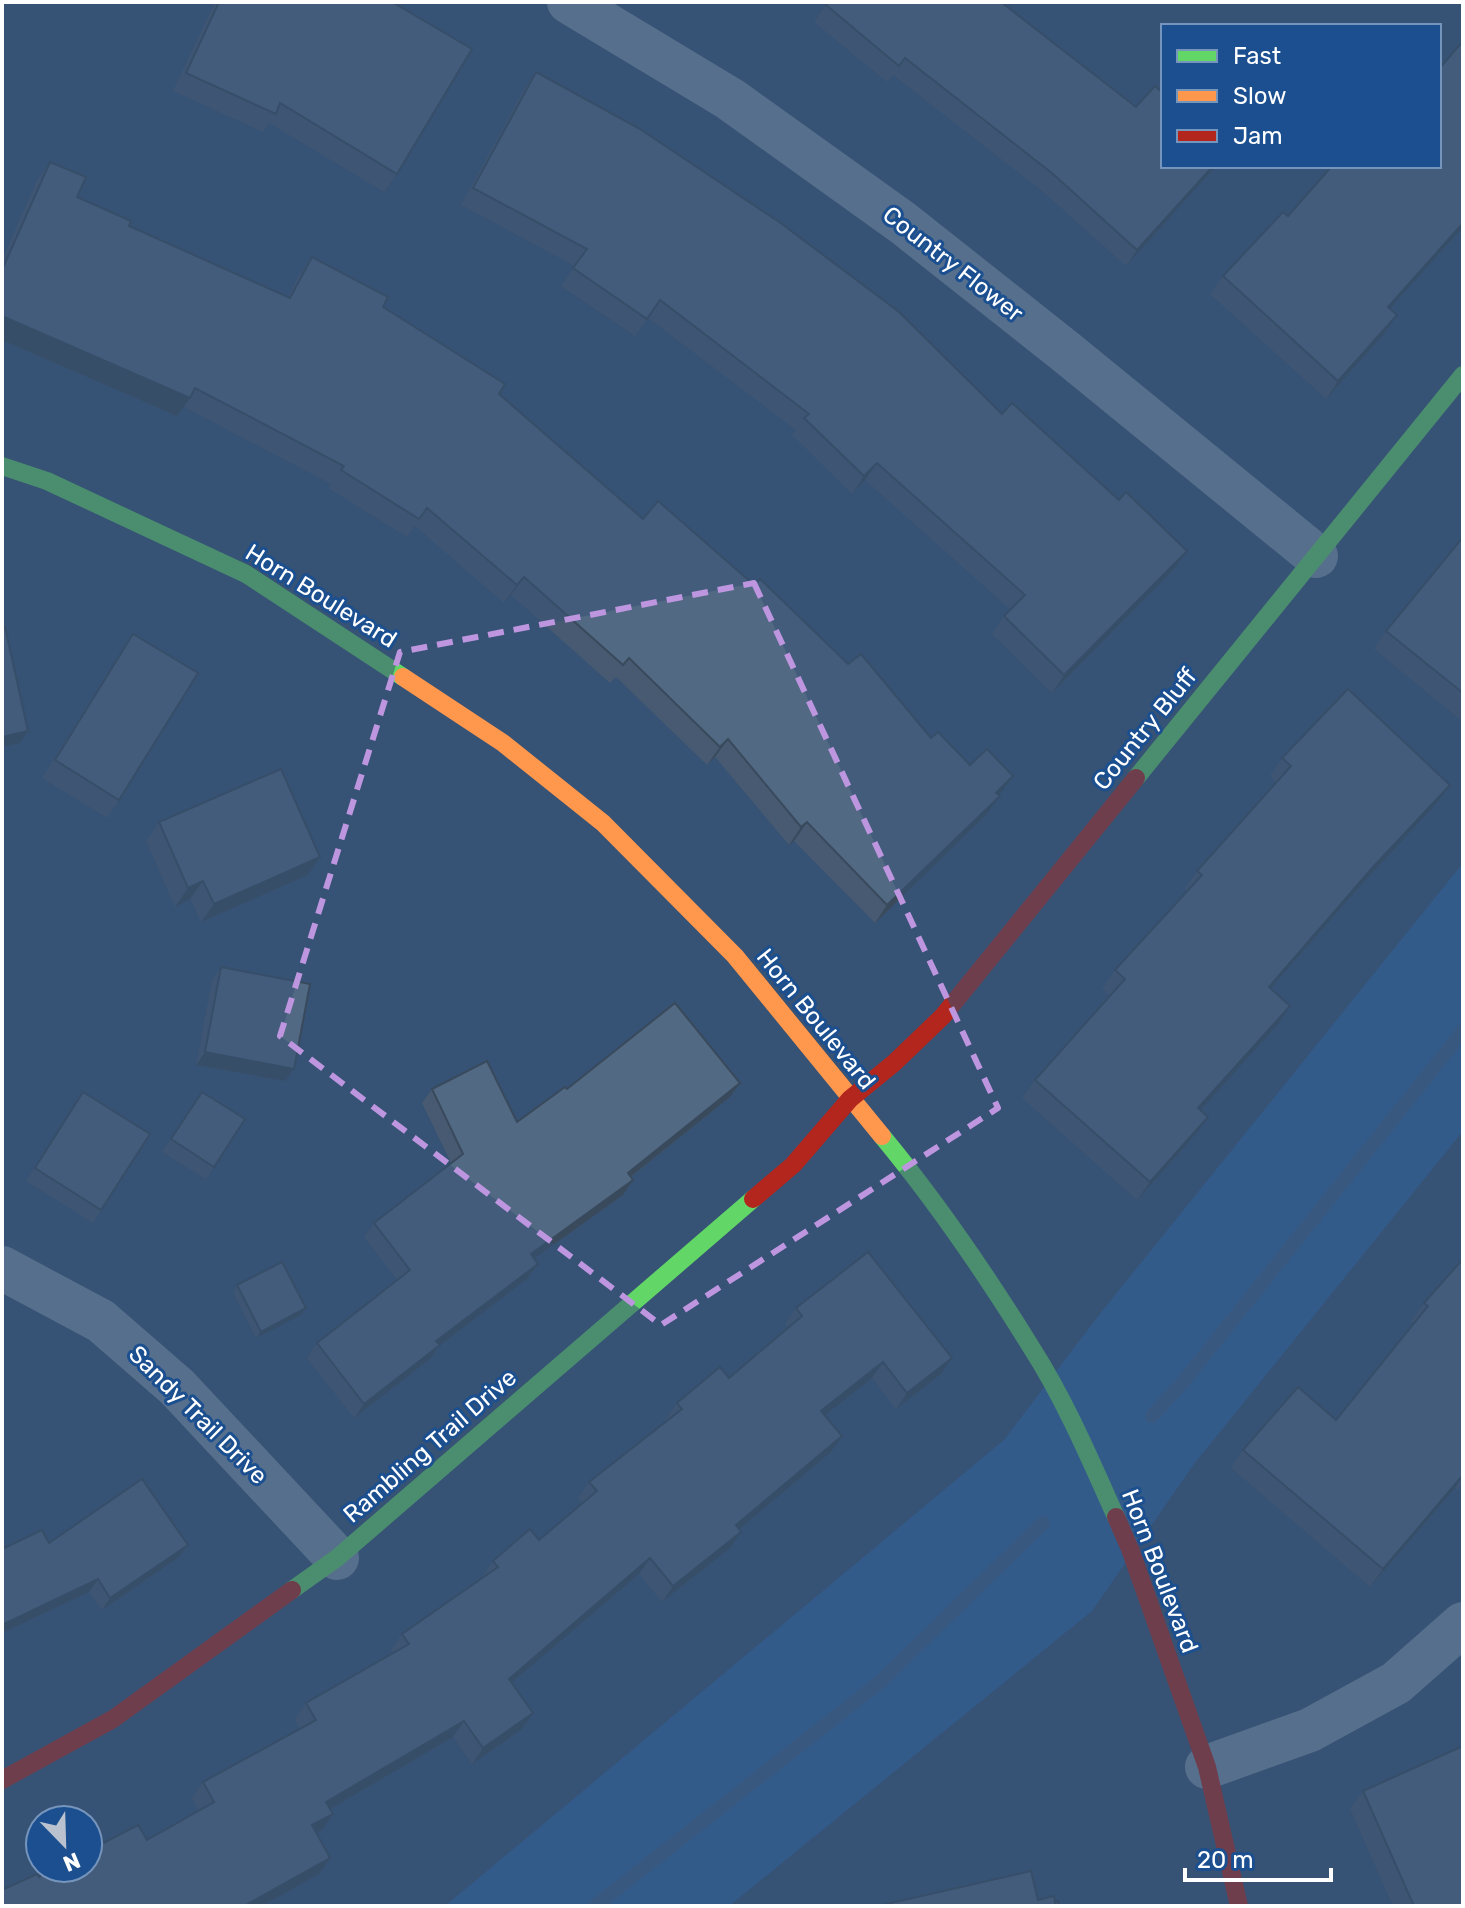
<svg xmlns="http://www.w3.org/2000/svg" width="1465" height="1908" viewBox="0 0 1465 1908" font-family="Rubik,sans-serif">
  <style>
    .green { fill: #2f66a5 }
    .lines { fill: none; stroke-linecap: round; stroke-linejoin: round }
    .stream { stroke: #3b618d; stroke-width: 14 }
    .street { stroke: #7d92a8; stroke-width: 44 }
    .fast { stroke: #63d668; stroke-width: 18 }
    .slow { stroke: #ff974d; stroke-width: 18 }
    .jam { stroke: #b3261e; stroke-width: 18 }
    .wall { fill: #475a72 }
    .shaded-wall { fill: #394a5c }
    .building { fill: #526984; stroke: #394a5c; stroke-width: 2 }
    .marked { fill: none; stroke: #bd96df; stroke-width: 6; stroke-dasharray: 16 10; stroke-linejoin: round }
    .labels { text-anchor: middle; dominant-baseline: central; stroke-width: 6; stroke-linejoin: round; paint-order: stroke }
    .street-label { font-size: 24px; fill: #fff; stroke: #1b4f8f }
  </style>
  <rect width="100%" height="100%" fill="#365274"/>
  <!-- green -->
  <polygon class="green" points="1463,863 1463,1131 1194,1464 1092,1611 729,1906 445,1906 1004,1440 1099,1315"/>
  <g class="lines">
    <!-- stream -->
    <g class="stream">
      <polyline points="1152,1416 1183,1382 1463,1031"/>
      <polyline points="595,1906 880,1682 1043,1523"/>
    </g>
    <!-- street -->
    <g class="street">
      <polyline points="569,2 730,99 903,223 1066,352 1316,556"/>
      <polyline points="2,1268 101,1321 177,1387 337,1558"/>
      <polyline points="1207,1767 1310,1730 1396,1683 1463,1624"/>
    </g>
    <!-- fast -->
    <g class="fast">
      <polyline points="2,466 47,481 246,574 403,677"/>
      <polyline points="1136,778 1463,375"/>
      <path d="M882,1136C935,1200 987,1276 1031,1347C1065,1400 1090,1459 1116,1517"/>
      <polyline points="292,1590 337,1558 753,1199"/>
    </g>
    <!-- slow -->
    <polyline class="slow" points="403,677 503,743 603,823 735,956 882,1136"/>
    <!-- jam -->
    <g class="jam">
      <polyline points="753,1199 793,1165 850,1099 894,1063 943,1016 1136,778"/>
      <polyline points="1116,1517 1130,1549 1207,1767 1239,1906"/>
      <polyline points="2,1780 113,1719 292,1590"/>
    </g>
  </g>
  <!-- wall -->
  <g class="wall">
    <polygon points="215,2 392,2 397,174 384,192 269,123 263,132 173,91"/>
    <polygon points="828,2 1163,166 1216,166 1126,266 1041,190 893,75 887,82 814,22"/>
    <polygon points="536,72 1119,500 1187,551 1175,568 1052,693 992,634 1004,616 1011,610 865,480 852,494 792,435 796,430 648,318 635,336 561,286 575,266 461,205 524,89"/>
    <polygon points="50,162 77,197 129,226 288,297 299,275 312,257 383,307 499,394 643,519 754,585 848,664 931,738 999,795 987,814 875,923 794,841 789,845 715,757 707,765 616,677 610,683 511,595 504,603 415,526 407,537 328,488 331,484 184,407 177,416 2,340 2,260 37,180"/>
    <polygon points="1223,276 1390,309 1397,315 1384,334 1326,399 1210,294"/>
    <polygon points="1463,537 1463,722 1374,649 1386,631"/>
    <polygon points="133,634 119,800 107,818 42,778 121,652"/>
    <polygon points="1282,758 1437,803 1360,886 1271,988 1278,1024 1200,1110 1195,1135 1137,1200 1022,1098 1035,1080 1110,996 1102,989 1115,970 1187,891 1185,889 1197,871 1276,782 1270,776"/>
    <polygon points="159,822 308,875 201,922 190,899 175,907 146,841"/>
    <polygon points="221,967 285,1081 196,1065 212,980"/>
    <polygon points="740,1083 730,1097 631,1177 633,1180 623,1195 534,1259 538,1264 528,1278 439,1346 430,1359 354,1418 307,1358 317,1343 397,1280 364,1237 374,1223 451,1163 422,1103 432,1089 517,1122 567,1089"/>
    <polygon points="83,1092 101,1210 93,1223 26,1181"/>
    <polygon points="202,1092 214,1167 206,1179 162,1152"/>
    <polygon points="1463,1259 1463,1484 1458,1490 1455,1488 1370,1587 1231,1468 1243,1450 1336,1420 1414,1324 1411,1321 1424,1303"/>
    <polygon points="237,1285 306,1308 301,1315 256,1338 233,1292"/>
    <polygon points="796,1308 941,1374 896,1409 872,1378 825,1415 842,1436 831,1452 739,1529 730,1548 662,1602 639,1574 511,1683 522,1729 472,1764 453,1737 330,1809 322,1830 316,1833 319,1874 262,1906 2,1906 39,1877 147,1840 199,1811 192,1798 203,1782 300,1729 295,1719 306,1703 393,1653 391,1650 402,1634 482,1577 493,1561 539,1540 582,1503 578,1498 589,1482 667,1421 666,1419 677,1403 729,1378 788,1328 785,1324"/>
    <polygon points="49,1543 188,1545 179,1557 102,1610 89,1592 2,1633 2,1549"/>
    <polygon points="1363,1791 1463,1906 1393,1906 1350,1809"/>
  </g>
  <!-- shaded-wall -->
  <g class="shaded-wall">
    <polygon points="1213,166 1216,166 1126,266 1137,250"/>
    <polygon points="1463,223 1463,227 1375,325 1388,307"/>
    <polygon points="1397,315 1384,334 1326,399 1338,381"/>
    <polygon points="2,316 190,398 177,416 2,340"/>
    <polygon points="877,463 865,480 852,494 864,476"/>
    <polygon points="1187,551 1175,568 1052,693 1064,675"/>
    <polygon points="524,577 511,595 504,603 517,585"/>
    <polygon points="28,731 20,743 2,747 2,737"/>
    <polygon points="728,739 715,757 707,765 720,747"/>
    <polygon points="1013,776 1000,794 983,811 996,793"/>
    <polygon points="1450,785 1437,803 1360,886 1256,1005 1269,987 1373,867"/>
    <polygon points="1000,796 987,814 875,923 887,905"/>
    <polygon points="807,822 794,841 789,845 801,827"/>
    <polygon points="320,857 308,875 201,922 214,904"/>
    <polygon points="203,881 190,899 175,907 188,888"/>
    <polygon points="1290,1006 1278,1024 1186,1126 1198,1108"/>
    <polygon points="205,1052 294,1069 285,1081 196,1065"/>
    <polygon points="740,1083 730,1097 618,1187 628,1173"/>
    <polygon points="1208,1117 1195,1135 1137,1200 1150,1182"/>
    <polygon points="633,1180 623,1195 521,1268 531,1254"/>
    <polygon points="538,1264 528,1278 439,1346 430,1359 354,1418 364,1404 436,1341"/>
    <polygon points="306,1308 301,1315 256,1338 261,1332"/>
    <polygon points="952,1358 941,1374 896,1409 907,1393"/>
    <polygon points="883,1362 872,1378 810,1427 821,1411"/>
    <polygon points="842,1436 831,1452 725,1541 736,1525"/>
    <polygon points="1463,1475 1455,1488 1370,1587 1383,1569"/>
    <polygon points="741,1532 730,1548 662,1602 673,1586"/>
    <polygon points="188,1545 179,1557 102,1610 110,1598"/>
    <polygon points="650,1558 639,1574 497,1695 509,1679"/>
    <polygon points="98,1579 89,1592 2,1633 2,1625"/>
    <polygon points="533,1713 522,1729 472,1764 483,1748"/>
    <polygon points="464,1721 453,1737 315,1818 326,1802"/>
    <polygon points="333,1814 322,1830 301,1841 312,1825"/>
    <polygon points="330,1858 319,1874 262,1906 244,1906"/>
  </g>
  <!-- building -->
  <g class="building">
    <polygon points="219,2 392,2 472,49 397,174 280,103 276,114 186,73"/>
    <polygon points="828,2 1001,2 1136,107 1155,86 1163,93 1163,166 1213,166 1137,250 1053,174 905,58 899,66 826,5"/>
    <polygon points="1463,41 1463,223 1388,307 1397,315 1338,381 1223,276 1283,212 1288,216 1332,166 1439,166 1439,69"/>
    <polygon points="536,72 640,129 782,224 899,312 1002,414 1012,403 1119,500 1126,492 1187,551 1064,675 1004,616 1025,595 877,463 864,476 804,418 809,414 660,300 647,319 573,268 587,249 473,188"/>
    <polygon points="50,162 86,177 77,197 131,221 129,226 290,298 312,257 388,297 383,307 505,384 499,394 643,519 658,501 754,585 760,579 848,664 861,654 931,738 938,732 970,765 987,749 1013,776 996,793 1000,796 887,905 807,822 801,827 728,739 720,747 629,658 623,665 524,577 517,585 427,508 419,519 341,470 344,466 195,388 190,398 2,316 2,270"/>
    <polygon points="1463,537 1463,693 1386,631"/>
    <polygon points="5,627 28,731 2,737 2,628"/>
    <polygon points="133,634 198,673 119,800 55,760"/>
    <polygon points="1348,689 1450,785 1373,867 1269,987 1290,1006 1198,1108 1208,1117 1150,1182 1035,1080 1125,979 1115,970 1202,875 1197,871 1291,766 1282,758"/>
    <polygon points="281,769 320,857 214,904 203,881 188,888 159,822"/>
    <polygon points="221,967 310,984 294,1069 205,1052"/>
    <polygon points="675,1003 740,1083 628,1173 633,1180 531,1254 538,1264 436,1341 440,1345 364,1404 317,1343 410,1270 374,1223 463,1154 432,1089 487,1061 517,1122 565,1087 567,1089"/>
    <polygon points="83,1092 150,1134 101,1210 35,1168"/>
    <polygon points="202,1092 245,1119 214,1167 171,1139"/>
    <polygon points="868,1252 952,1358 907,1393 883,1362 821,1411 842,1436 736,1525 741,1532 673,1586 650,1558 509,1679 533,1713 483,1748 464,1721 326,1802 333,1814 312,1825 330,1858 244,1906 2,1906 2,1890 37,1874 39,1877 56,1868 88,1868 88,1851 138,1825 147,1840 214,1802 203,1782 316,1720 306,1703 409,1644 402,1634 498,1567 493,1561 530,1529 539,1540 597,1491 589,1482 682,1409 677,1403 720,1367 729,1378 802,1316 796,1308"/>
    <polygon points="1463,1259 1463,1475 1383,1569 1243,1450 1298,1387 1336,1420 1428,1306 1424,1303"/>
    <polygon points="282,1262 306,1308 261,1332 237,1285"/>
    <polygon points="142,1479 188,1545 110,1598 98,1579 2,1625 2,1549 42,1530 49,1543"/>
    <polygon points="1463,1746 1463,1906 1414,1906 1363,1791"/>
    <polygon points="1031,1871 1038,1900 1054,1896 1055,1903 1058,1901 1059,1906 878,1906"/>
  </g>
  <!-- marked area -->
  <path d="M0 0H1465V1908H0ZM754,583L998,1108L661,1325L280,1036L400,652Z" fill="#365274" fill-opacity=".55" fill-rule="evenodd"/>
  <path class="marked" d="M754,583L998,1108L661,1325L280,1036L400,652Z"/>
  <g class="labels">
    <!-- street labels -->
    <g class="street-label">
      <text transform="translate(953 264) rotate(38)">Country Flower</text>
      <text transform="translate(321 596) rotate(32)">Horn Boulevard</text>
      <text transform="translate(1145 729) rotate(-51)">Country Bluff</text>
      <text transform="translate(816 1019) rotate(51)">Horn Boulevard</text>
      <text transform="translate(198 1415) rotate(45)">Sandy Trail Drive</text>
      <text transform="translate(430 1446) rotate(-41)">Rambling Trail Drive</text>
      <text transform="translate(1160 1571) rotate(69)">Horn Boulevard</text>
    </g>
  </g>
  <!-- border -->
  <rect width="1465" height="1908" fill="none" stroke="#ffffff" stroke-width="8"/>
  <!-- legend -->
  <rect x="1161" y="24" width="280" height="144" fill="#1b4f8f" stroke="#7695bc" stroke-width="2"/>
  <rect x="1177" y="50" width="40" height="12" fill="#63d668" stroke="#7695bc" stroke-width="2"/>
  <text x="1233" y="64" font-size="24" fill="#ffffff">Fast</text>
  <rect x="1177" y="90" width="40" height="12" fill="#ff974d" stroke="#7695bc" stroke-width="2"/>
  <text x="1233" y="104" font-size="24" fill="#ffffff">Slow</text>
  <rect x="1177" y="130" width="40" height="12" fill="#b3261e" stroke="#7695bc" stroke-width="2"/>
  <text x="1233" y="144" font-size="24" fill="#ffffff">Jam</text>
  <!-- north arrow -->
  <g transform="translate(64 1844) rotate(157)"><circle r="38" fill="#1b4f8f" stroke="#7695bc" stroke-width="2"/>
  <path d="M0-6L14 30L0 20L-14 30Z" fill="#b9c2ce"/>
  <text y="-12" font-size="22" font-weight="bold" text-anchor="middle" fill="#ffffff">N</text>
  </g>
  <!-- scale -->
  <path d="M1185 1868v12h146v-12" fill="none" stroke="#ffffff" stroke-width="4"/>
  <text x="1197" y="1868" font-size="24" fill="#ffffff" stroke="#1b4f8f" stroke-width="6" paint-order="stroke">20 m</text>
</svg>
